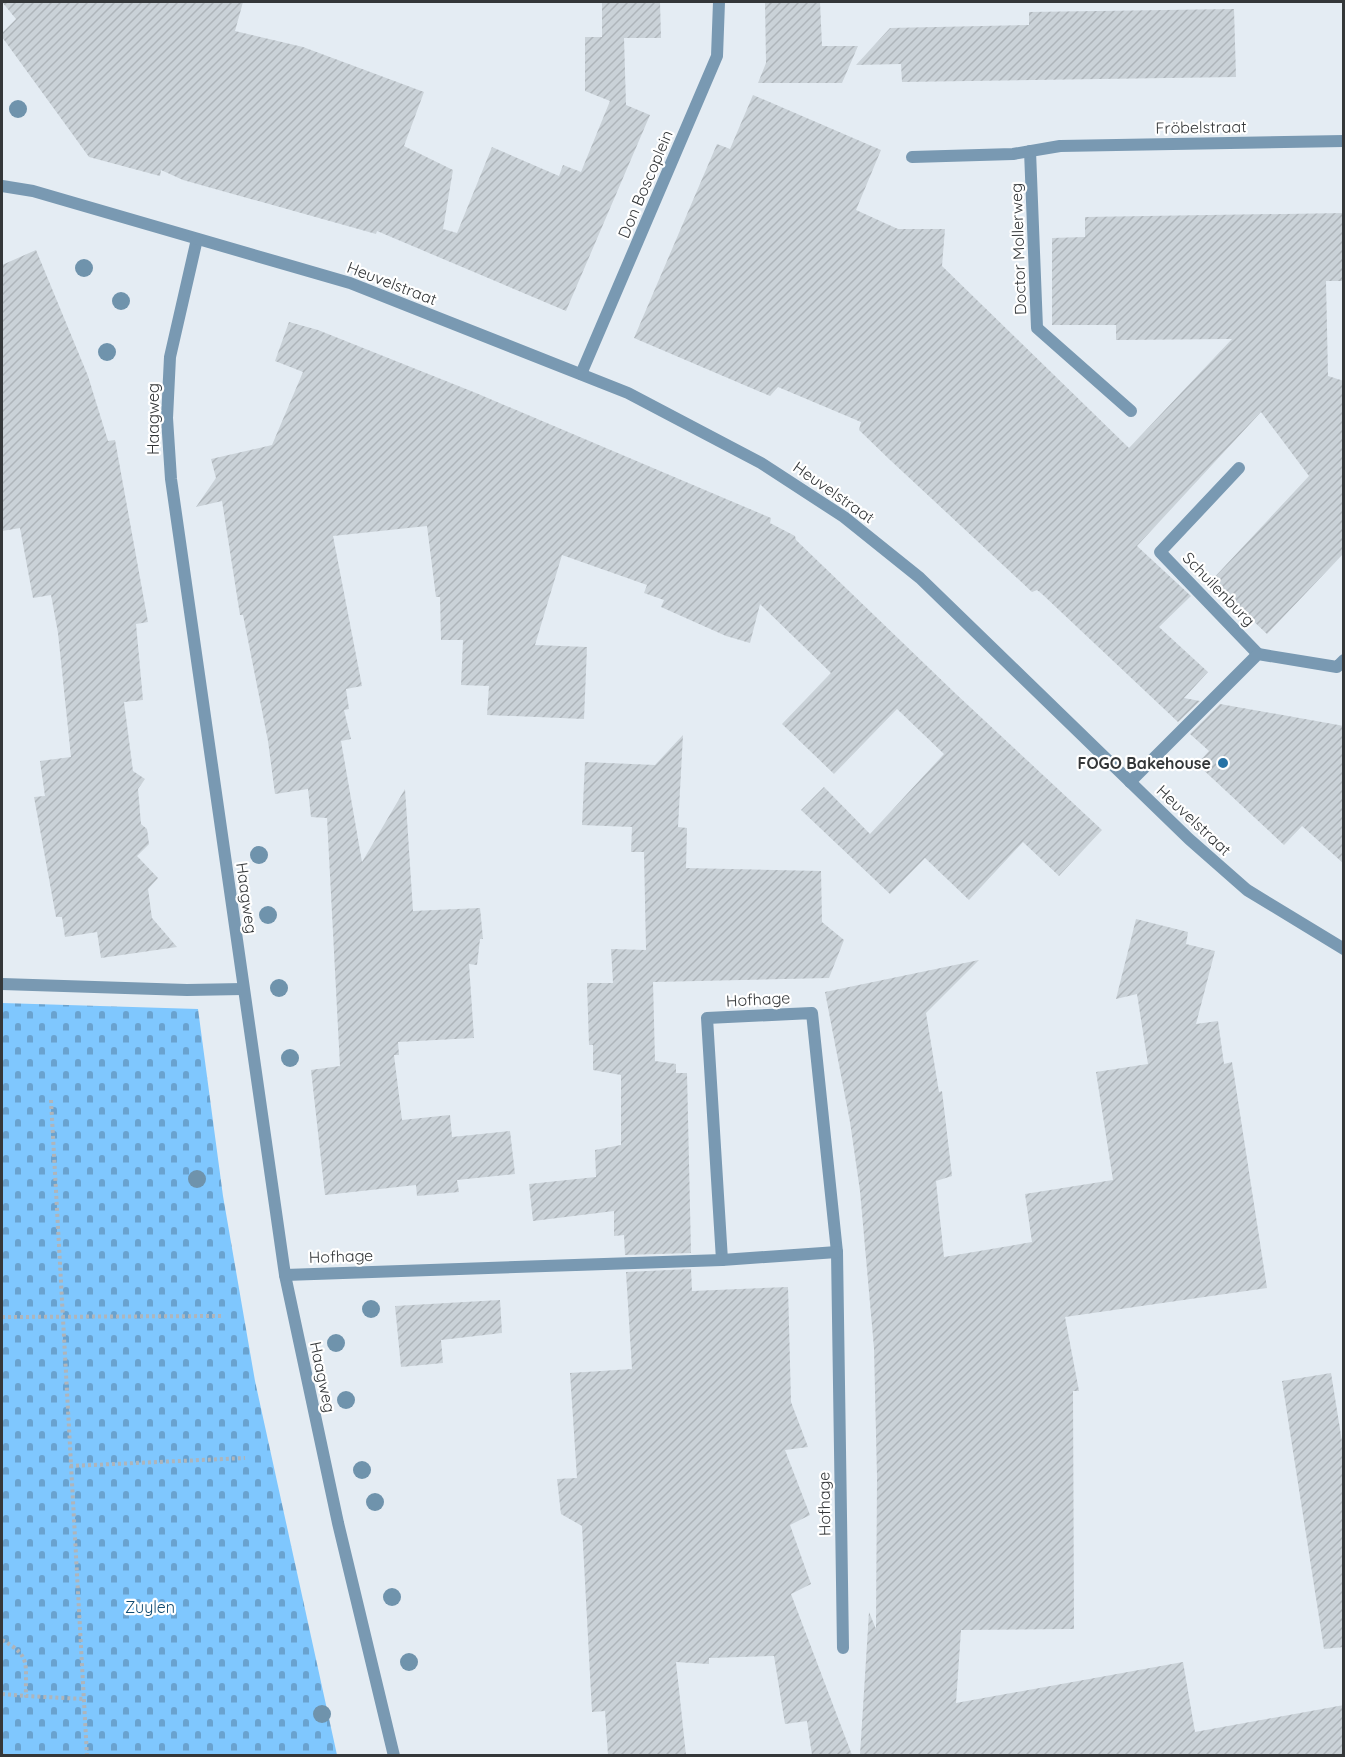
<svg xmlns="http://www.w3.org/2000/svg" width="1345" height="1757" viewBox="0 0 1345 1757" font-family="Quicksand,sans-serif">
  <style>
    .cemetery { fill: url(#cemetery-stones) }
    .building { fill: url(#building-hatch) }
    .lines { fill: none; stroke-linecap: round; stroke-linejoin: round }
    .path { stroke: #afb5bb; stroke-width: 4; stroke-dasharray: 3 3; stroke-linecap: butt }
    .service { stroke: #7999b2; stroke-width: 12 }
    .minor { stroke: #7999b2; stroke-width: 12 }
    .tertiary { stroke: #7999b2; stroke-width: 12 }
    .tree { fill: #6f93ac }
    .poi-dot { fill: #2672a5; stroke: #fff; stroke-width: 2 }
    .labels { text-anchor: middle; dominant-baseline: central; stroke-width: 4.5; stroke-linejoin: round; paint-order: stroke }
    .street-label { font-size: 16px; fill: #343739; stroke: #fff }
    .poi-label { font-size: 16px; font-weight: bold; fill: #343739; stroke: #fff; text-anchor: end }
    .park-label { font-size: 16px; fill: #0f4b72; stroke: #fff }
  </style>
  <defs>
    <pattern id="cemetery-stones" width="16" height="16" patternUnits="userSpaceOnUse" patternTransform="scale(1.5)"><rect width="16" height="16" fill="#7fc7fe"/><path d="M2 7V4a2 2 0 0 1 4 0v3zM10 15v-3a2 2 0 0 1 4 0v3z" fill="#69a2cf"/></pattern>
    <pattern id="building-hatch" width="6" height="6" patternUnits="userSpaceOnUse" patternTransform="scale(1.5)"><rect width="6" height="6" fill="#cad2d8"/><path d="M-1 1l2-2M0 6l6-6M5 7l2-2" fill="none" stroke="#aeb5ba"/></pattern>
  </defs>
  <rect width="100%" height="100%" fill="#e4ecf3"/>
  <!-- cemetery -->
  <polygon class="cemetery" points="2,1003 198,1009 223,1196 255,1381 337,1755 2,1755"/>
  <!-- building -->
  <g class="building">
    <polygon points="2,2 243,2 235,31 303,47 424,92 404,146 453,170 443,229 457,233 492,147 559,176 563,165 581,172 610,101 585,91 585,37 602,37 602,3 660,2 661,38 624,38 626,105 650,115 566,311 377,231 376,234 183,180 161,170 160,176 89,157 2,37 2,33 16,19"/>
    <polygon points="765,2 820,2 822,46 858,46 842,83 758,83 766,63"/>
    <polygon points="1234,9 1236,77 902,82 901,64 856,65 890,28 1029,25 1029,12"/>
    <polygon points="753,95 881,150 856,210 898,229 945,229 942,266 1129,448 1232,339 1116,340 1116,325 1052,325 1052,238 1085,237 1085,217 1344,213 1344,281 1326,281 1328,376 1344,381 1344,553 1267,634 1211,581 1309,476 1261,412 1137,546 1191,596 1159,627 1208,672 1184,698 1200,701 1178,722 1042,594 1037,590 1032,592 889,459 859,430 861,422 778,387 770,396 634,338 717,144 730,149"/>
    <polygon points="36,250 88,376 108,441 115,440 148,622 136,624 143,700 124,702 133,771 145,779 138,789 141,824 147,829 149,844 137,856 158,878 148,889 152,918 177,947 101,958 97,932 65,937 62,917 56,917 34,797 45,796 40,761 71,757 58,633 51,595 33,598 20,528 2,531 2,265"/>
    <polygon points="289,322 318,330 476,393 771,518 770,523 795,536 796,540 956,694 1102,830 1059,876 1023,842 969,900 925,858 890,894 801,810 824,787 870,834 944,754 897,709 834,774 782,724 831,673 760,604 750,643 726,636 661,607 664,600 644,593 647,585 562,555 535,645 587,647 584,719 487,715 489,686 461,685 463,640 441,640 440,597 436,597 427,526 333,536 362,686 346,689 349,709 344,710 351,739 341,741 362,862 405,789 413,911 480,908 483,939 480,939 477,965 469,964 474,1038 398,1042 399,1055 394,1055 402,1120 450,1115 452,1137 510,1131 515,1174 457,1180 459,1192 417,1196 416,1185 325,1195 311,1070 340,1066 327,818 311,817 308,789 275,794 268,741 243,615 240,615 222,501 196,507 216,478 211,459 272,445 303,372 275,361"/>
    <polygon points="1220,704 1344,726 1344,864 1302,826 1284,845 1197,764 1209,751 1190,734"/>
    <polygon points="683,735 678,827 687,828 686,868 821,871 822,922 844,940 829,978 653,982 655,1061 676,1064 676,1073 687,1073 691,1253 625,1255 624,1235 614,1236 614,1211 533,1221 529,1184 596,1177 595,1150 621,1145 621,1075 593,1070 593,1045 589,1045 587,983 613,983 611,949 646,950 644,852 631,852 632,827 582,825 585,762 655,765"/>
    <polygon points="1136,919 1188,932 1186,944 1215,951 1196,1024 1218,1021 1224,1064 1232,1062 1267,1288 1065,1317 1079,1391 1073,1391 1074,1629 961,1630 956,1703 1183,1662 1195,1732 1344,1705 1344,1755 860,1755 869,1612 876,1629 877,1477 874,1348 860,1191 850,1122 825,992 979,960 926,1013 939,1092 942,1091 952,1176 936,1181 944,1257 1032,1242 1025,1194 1113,1180 1096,1072 1148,1064 1137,994 1116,999"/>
    <polygon points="691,1269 692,1291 788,1287 791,1402 808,1447 785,1450 810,1515 790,1525 811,1584 791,1594 852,1755 812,1755 807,1721 785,1724 774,1656 709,1658 709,1664 676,1662 686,1755 608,1755 605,1711 592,1712 582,1526 561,1514 557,1479 577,1478 570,1373 632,1369 626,1272"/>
    <polygon points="500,1300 502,1333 441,1340 443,1363 401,1367 395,1306"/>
    <polygon points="1331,1373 1344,1454 1344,1647 1324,1649 1282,1381"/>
  </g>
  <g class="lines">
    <!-- path -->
    <g class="path">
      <polyline points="51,1100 87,1756"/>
      <polyline points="2,1317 222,1316"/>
      <polyline points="70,1466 245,1458"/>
      <path d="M2,1640C32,1656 25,1665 26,1696L84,1699"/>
      <polyline points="2,1694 26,1696"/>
      <polyline points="2,1755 5,1756"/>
    </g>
    <!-- service -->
    <g class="service">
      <polyline points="1030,151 1037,328 1131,411"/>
      <polyline points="1239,468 1160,552 1258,654"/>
      <polyline points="2,984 187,990 243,989"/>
    </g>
    <!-- minor -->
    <g class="minor">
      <polyline points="912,157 1013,154 1060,146 1344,141"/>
      <polyline points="197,239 170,357 167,418 171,479 285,1275 338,1523 394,1756"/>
      <polyline points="581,374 717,56 719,2"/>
      <polyline points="1130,782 1258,654 1337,667 1344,660"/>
      <polyline points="722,1260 707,1018 812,1013 837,1252 843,1648"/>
      <polyline points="285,1275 722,1260 837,1252"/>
    </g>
    <!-- tertiary -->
    <polyline class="tertiary" points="2,186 33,191 350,283 628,393 761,463 844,517 920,578 1189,839 1247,890 1344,949"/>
  </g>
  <!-- trees -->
  <g class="tree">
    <circle cx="18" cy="109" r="9"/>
    <circle cx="84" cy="268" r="9"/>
    <circle cx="121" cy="301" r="9"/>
    <circle cx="107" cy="352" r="9"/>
    <circle cx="259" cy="855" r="9"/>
    <circle cx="268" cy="915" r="9"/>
    <circle cx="279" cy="988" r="9"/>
    <circle cx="290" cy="1058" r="9"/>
    <circle cx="197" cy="1179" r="9"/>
    <circle cx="371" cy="1309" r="9"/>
    <circle cx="336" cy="1343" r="9"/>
    <circle cx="346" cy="1400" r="9"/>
    <circle cx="362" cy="1470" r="9"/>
    <circle cx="375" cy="1502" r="9"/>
    <circle cx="392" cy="1597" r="9"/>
    <circle cx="409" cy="1662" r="9"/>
    <circle cx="322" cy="1714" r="9"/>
  </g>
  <!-- markers -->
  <circle class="poi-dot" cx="1223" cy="763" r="6"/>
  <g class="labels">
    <!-- street labels -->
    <g class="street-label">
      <text transform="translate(1201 127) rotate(-1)">Fröbelstraat</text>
      <text transform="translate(645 184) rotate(-67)">Don Boscoplein</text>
      <text transform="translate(1018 249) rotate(-92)">Doctor Mollerweg</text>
      <text transform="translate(392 283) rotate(21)">Heuvelstraat</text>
      <text transform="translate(153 419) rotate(-90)">Haagweg</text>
      <text transform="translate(834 492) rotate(35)">Heuvelstraat</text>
      <text transform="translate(1219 589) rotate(46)">Schuilenburg</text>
      <text transform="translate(1194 820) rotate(43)">Heuvelstraat</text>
      <text transform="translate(247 898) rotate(82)">Haagweg</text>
      <text transform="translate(758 999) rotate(-3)">Hofhage</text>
      <text transform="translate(341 1256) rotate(-2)">Hofhage</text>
      <text transform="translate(323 1377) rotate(78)">Haagweg</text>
      <text transform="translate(824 1504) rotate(-91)">Hofhage</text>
    </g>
    <!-- poi labels -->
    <g class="poi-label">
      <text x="1211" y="763">FOGO Bakehouse</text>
    </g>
    <!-- park labels -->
    <g class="park-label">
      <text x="150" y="1607">Zuylen</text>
    </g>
  </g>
  <!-- border -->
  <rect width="1345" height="1757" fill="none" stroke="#343739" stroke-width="6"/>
</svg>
